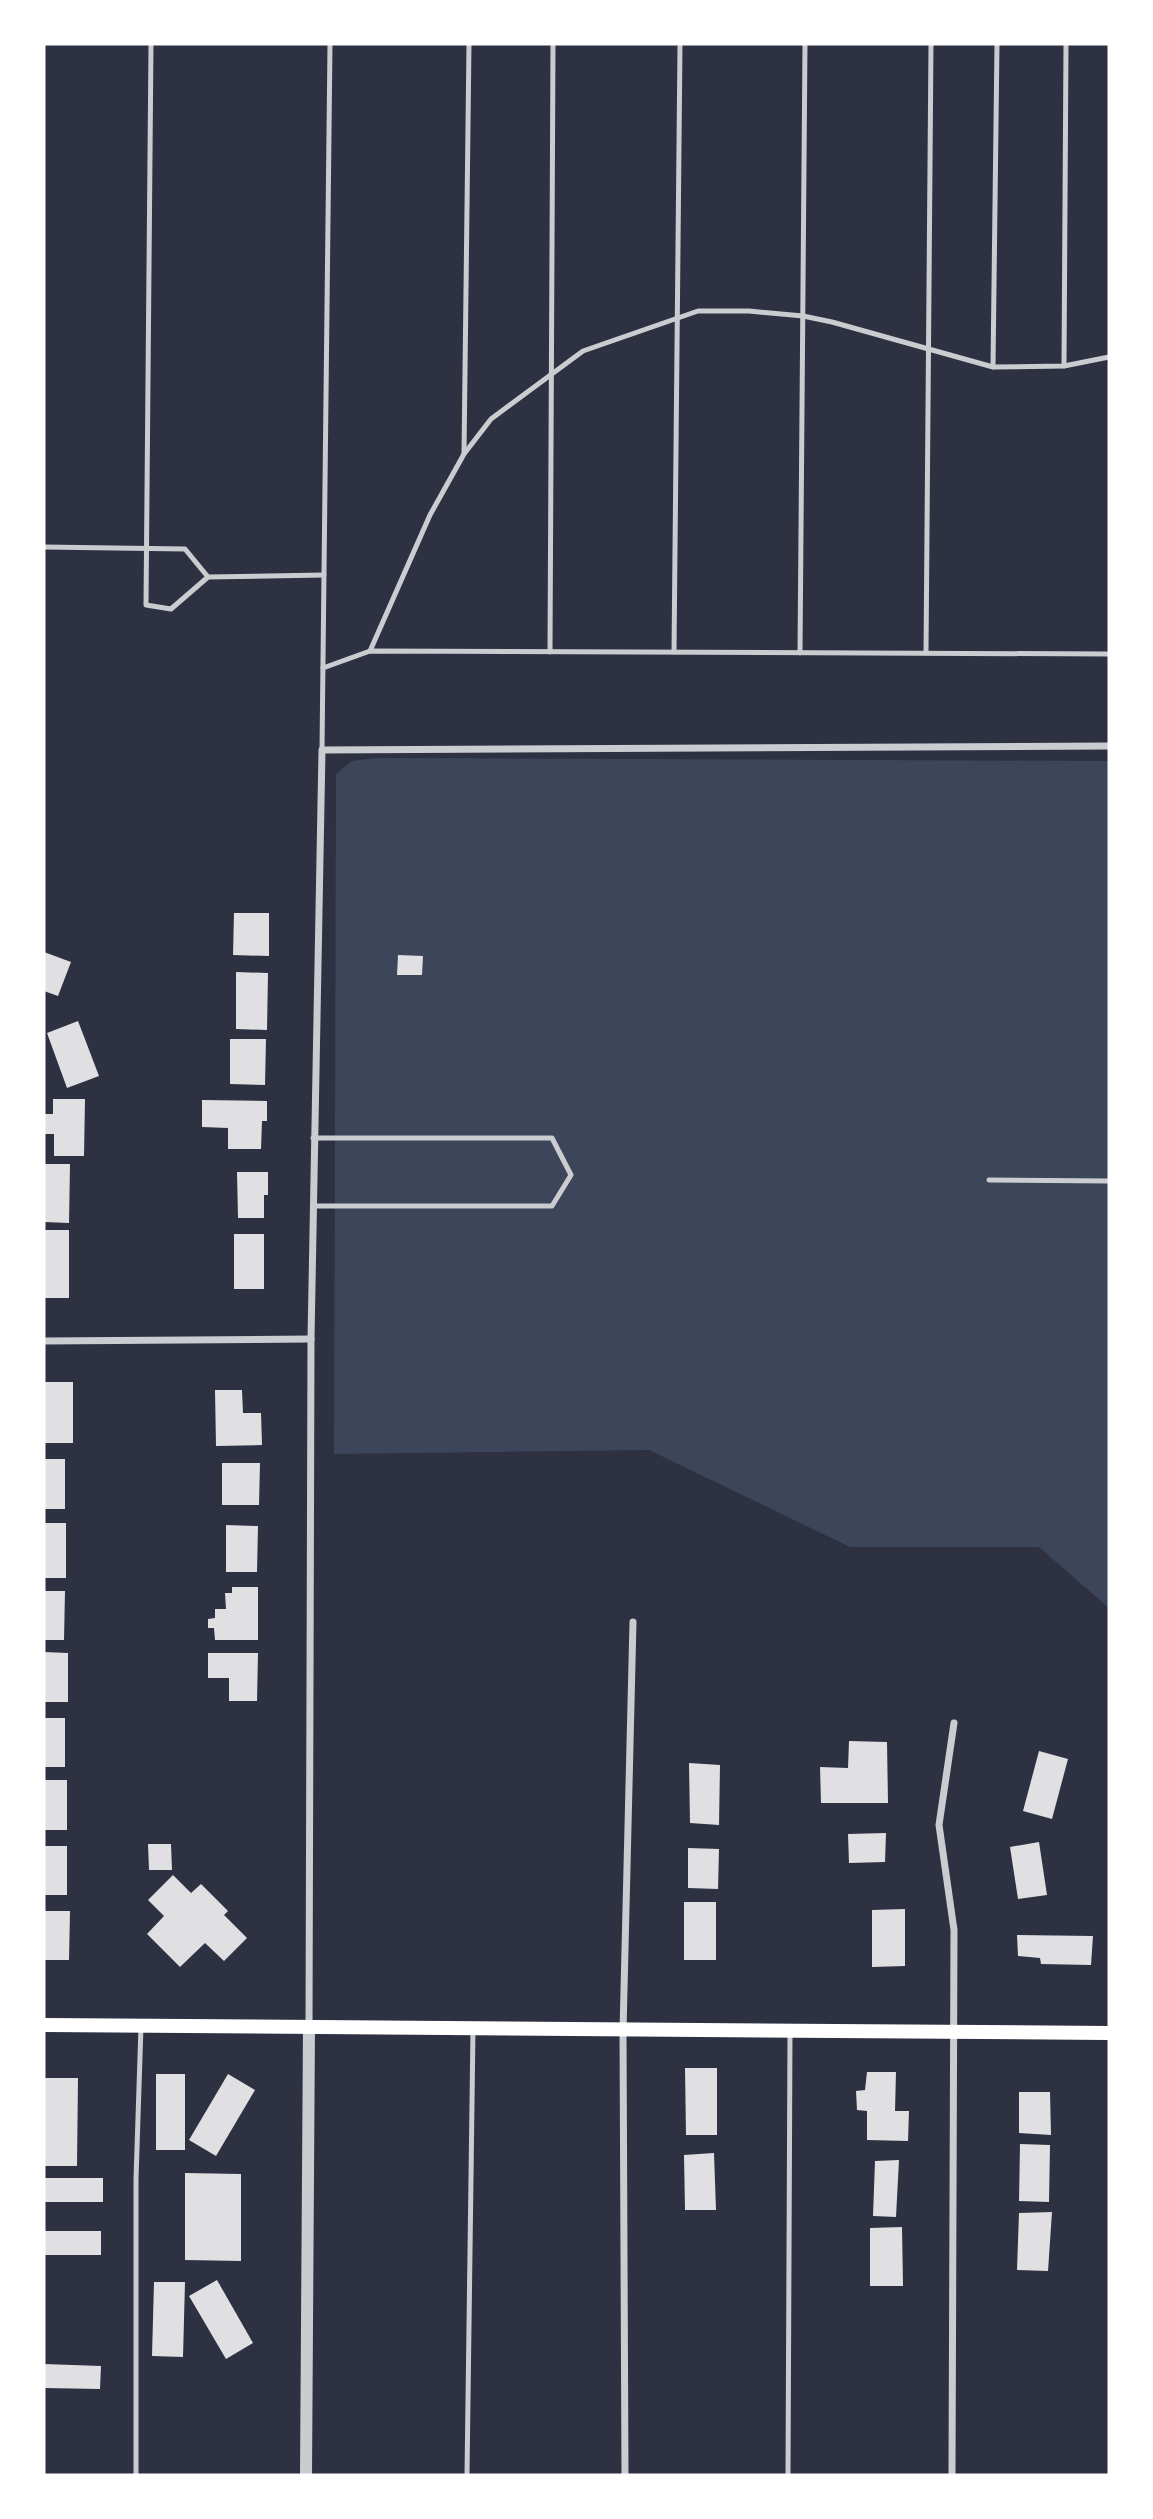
<svg xmlns="http://www.w3.org/2000/svg" width="1153" height="2519" viewBox="0 0 1153 2519" font-family="'Libre Baskerville',serif">
  <style>
    .green { fill: #3c4559 }
    .building { fill: #e0e0e3 }
    .lines { fill: none; stroke-linecap: round; stroke-linejoin: round }
    .service { stroke: #caccd0; stroke-width: 5 }
    .minor { stroke: #caccd0; stroke-width: 7 }
    .tertiary { stroke: #caccd0; stroke-width: 12 }
    .secondary { stroke: #fff; stroke-width: 14 }
  </style>
  <rect width="100%" height="100%" fill="#2d3142"/>
  <!-- green -->
  <polygon class="green" points="375,758 1109,761 1109,1608 1039,1547 850,1547 649,1450 334,1454 336,774 352,761"/>
  <!-- building -->
  <g class="building">
    <polygon points="234,913 269,913 269,956 233,955"/>
    <polygon points="44,952 71,962 58,996 44,991"/>
    <polygon points="398,955 423,956 422,975 397,975"/>
    <polygon points="236,972 268,973 267,1030 236,1029"/>
    <polygon points="78,1021 99,1076 67,1088 47,1033"/>
    <polygon points="230,1039 266,1039 265,1085 230,1084"/>
    <polygon points="53,1099 85,1099 84,1156 54,1156 54,1134 45,1134 45,1114 53,1114"/>
    <polygon points="202,1100 267,1101 267,1121 262,1121 261,1149 228,1149 228,1128 202,1127"/>
    <polygon points="44,1164 70,1164 69,1223 44,1222"/>
    <polygon points="237,1172 268,1172 268,1195 264,1195 264,1218 238,1218"/>
    <rect x="44" y="1230" width="25" height="68"/>
    <rect x="234" y="1234" width="30" height="55"/>
    <rect x="44" y="1382" width="29" height="61"/>
    <polygon points="215,1390 242,1390 243,1413 261,1413 262,1445 216,1446"/>
    <rect x="44" y="1459" width="21" height="50"/>
    <polygon points="222,1463 260,1463 259,1505 222,1505"/>
    <rect x="44" y="1523" width="22" height="55"/>
    <polygon points="226,1525 258,1526 257,1572 226,1572"/>
    <polygon points="232,1587 258,1587 258,1640 215,1640 214,1628 208,1628 208,1619 215,1618 215,1609 226,1609 225,1593 232,1593"/>
    <polygon points="44,1591 65,1591 64,1640 44,1640"/>
    <polygon points="44,1652 68,1653 68,1702 44,1702"/>
    <polygon points="208,1653 258,1653 257,1701 229,1701 229,1678 208,1678"/>
    <rect x="44" y="1718" width="21" height="49"/>
    <polygon points="849,1741 887,1742 888,1803 821,1803 820,1767 848,1768"/>
    <polygon points="1039,1751 1068,1759 1052,1819 1023,1811"/>
    <polygon points="689,1763 720,1765 719,1825 690,1823"/>
    <rect x="44" y="1780" width="23" height="50"/>
    <polygon points="886,1833 885,1862 849,1863 848,1834"/>
    <polygon points="1039,1842 1047,1895 1018,1899 1010,1847"/>
    <polygon points="148,1844 171,1844 172,1870 149,1870"/>
    <rect x="44" y="1846" width="23" height="49"/>
    <polygon points="688,1848 719,1849 718,1889 688,1888"/>
    <polygon points="173,1875 191,1893 201,1884 228,1911 224,1915 247,1938 224,1961 205,1943 180,1967 147,1934 164,1916 148,1900"/>
    <rect x="684" y="1902" width="32" height="58"/>
    <polygon points="905,1909 905,1966 872,1967 872,1910"/>
    <polygon points="44,1911 70,1911 69,1960 44,1960"/>
    <polygon points="1017,1935 1093,1936 1091,1965 1041,1964 1040,1958 1018,1956"/>
    <polygon points="685,2068 717,2068 717,2135 686,2135"/>
    <polygon points="867,2072 896,2072 895,2111 909,2111 908,2141 867,2140 867,2111 857,2110 856,2091 865,2090"/>
    <rect x="156" y="2074" width="29" height="76"/>
    <polygon points="228,2074 255,2090 216,2156 189,2140"/>
    <polygon points="44,2078 78,2078 77,2166 44,2166"/>
    <polygon points="1019,2092 1050,2092 1051,2135 1019,2133"/>
    <polygon points="1020,2144 1050,2145 1049,2202 1019,2201"/>
    <polygon points="714,2153 716,2210 685,2210 684,2155"/>
    <polygon points="899,2160 896,2217 873,2216 875,2161"/>
    <polygon points="185,2173 241,2174 241,2261 185,2260"/>
    <rect x="44" y="2178" width="59" height="24"/>
    <polygon points="1052,2212 1048,2271 1017,2270 1019,2213"/>
    <polygon points="902,2227 903,2286 870,2286 870,2228"/>
    <rect x="44" y="2231" width="57" height="24"/>
    <polygon points="217,2280 253,2343 226,2359 189,2296"/>
    <polygon points="154,2282 185,2282 183,2357 152,2356"/>
    <polygon points="44,2364 101,2366 100,2389 44,2388"/>
  </g>
  <g class="lines">
    <!-- service -->
    <g class="service">
      <polyline points="151,44 146,605 171,609 208,577"/>
      <polyline points="1064,366 1066,44"/>
      <polyline points="993,367 997,44"/>
      <polyline points="464,454 469,44"/>
      <polyline points="44,547 185,549 208,577 324,575"/>
      <polyline points="370,651 430,515 464,454 491,419 583,351 698,311 749,311 803,316 832,322 993,367 1064,366 1109,357"/>
      <polyline points="550,652 553,44"/>
      <polyline points="674,652 680,44"/>
      <polyline points="800,653 805,44"/>
      <polyline points="926,653 931,44"/>
      <polyline points="323,668 370,651 1109,654"/>
      <polyline points="322,750 330,44"/>
      <polyline points="989,1180 1109,1181"/>
      <polyline points="313,1206 552,1206 571,1175 552,1138 313,1138"/>
      <polyline points="136,2475 136,2179 141,2026"/>
      <polyline points="467,2475 473,2029"/>
      <polyline points="788,2475 790,2032"/>
    </g>
    <!-- minor -->
    <g class="minor">
      <polyline points="44,1341 311,1339"/>
      <polyline points="309,2026 311,1339 322,750 1109,746"/>
      <polyline points="625,2475 623,2031 633,1622"/>
      <polyline points="952,2475 954,1930 939,1825 954,1723"/>
    </g>
    <!-- tertiary -->
    <polyline class="tertiary" points="306,2475 309,2026"/>
    <!-- secondary -->
    <polyline class="secondary" points="44,2025 1109,2033"/>
  </g>
  <!-- border -->
  <rect width="1153" height="2519" fill="none" stroke="#ffffff" stroke-width="91"/>
</svg>
